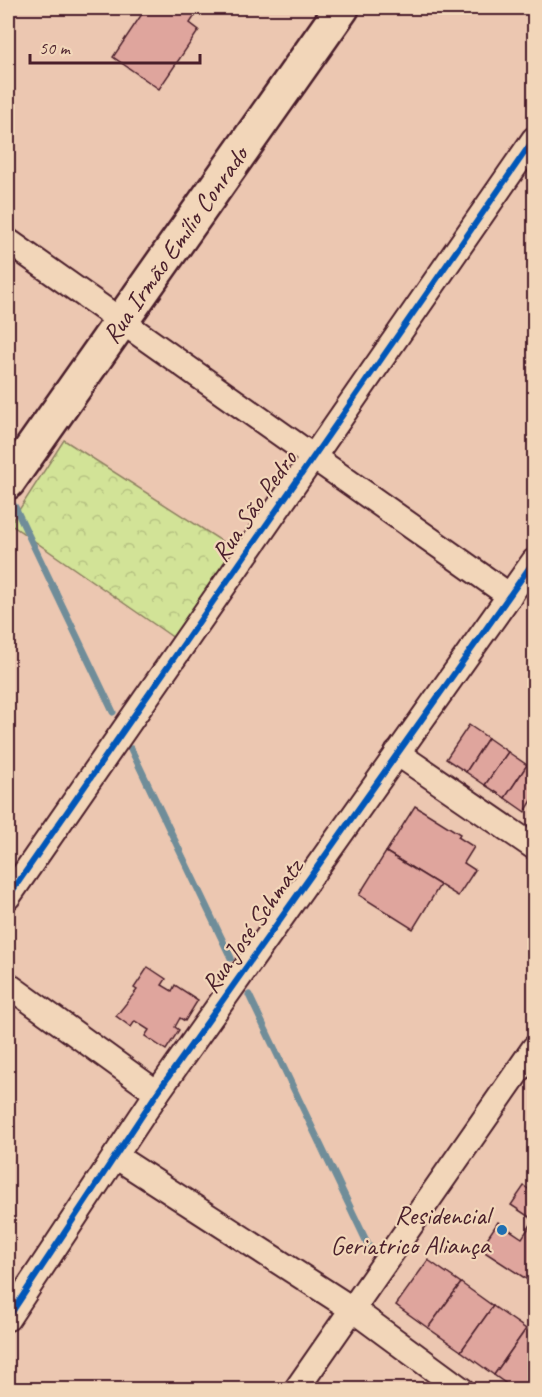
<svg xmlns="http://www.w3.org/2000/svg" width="542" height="1397" viewBox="0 0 542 1397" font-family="Caveat,sans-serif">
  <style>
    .park { fill: url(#park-crowns); stroke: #8e8161; stroke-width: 1.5 }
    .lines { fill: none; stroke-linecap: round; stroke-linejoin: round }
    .stream { stroke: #6f8d99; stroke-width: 7 }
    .building { fill: #dfa59d; stroke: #4a1f2b; stroke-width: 1.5 }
    .street-casing { stroke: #4a1f2b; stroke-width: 28 }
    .secondary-casing { stroke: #4a1f2b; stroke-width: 38 }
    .street { stroke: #f2d6b9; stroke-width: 24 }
    .secondary { stroke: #f2d6b9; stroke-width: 33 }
    .cycleway-casing { stroke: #f2d6b9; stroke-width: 10 }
    .cycleway { stroke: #0057b8; stroke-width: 6 }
    .poi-dot { fill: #1f6fb2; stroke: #f2d6b9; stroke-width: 2 }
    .labels { text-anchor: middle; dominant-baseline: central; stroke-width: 4.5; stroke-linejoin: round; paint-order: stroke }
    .street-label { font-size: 26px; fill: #4a1f2b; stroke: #f2d6b9 }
    .poi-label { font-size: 26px; fill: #4a1f2b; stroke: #f2d6b9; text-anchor: end }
  </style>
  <defs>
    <pattern id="park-crowns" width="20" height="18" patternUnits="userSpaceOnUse" patternTransform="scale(1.5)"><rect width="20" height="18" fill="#d2e397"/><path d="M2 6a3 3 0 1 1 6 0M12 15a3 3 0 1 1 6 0" fill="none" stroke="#b6c282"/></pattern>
  </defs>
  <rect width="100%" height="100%" fill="#ecc7b1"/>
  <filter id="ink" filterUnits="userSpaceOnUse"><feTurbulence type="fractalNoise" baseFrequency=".0167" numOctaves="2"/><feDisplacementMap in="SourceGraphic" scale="12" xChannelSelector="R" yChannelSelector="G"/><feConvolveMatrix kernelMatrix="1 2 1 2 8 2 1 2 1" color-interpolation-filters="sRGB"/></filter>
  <g filter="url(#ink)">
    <!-- park -->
    <polygon class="park" points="64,440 234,549 174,638 10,524"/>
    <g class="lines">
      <!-- stream -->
      <g class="stream">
        <polyline points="15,507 113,712"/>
        <polyline points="131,749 231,958"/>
        <polyline points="249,995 371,1251"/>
      </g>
    </g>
    <!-- building -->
    <g class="building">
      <polygon points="146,8 200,8 190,23 199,30 159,89 113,57"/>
      <polygon points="469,725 488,738 466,772 446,759"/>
      <polygon points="488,738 508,752 485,785 466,772"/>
      <polygon points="508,752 527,765 505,798 485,785"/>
      <polygon points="527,765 534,770 534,797 525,812 505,798"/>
      <polygon points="415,806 460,834 458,837 474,847 464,863 475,870 458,896 386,852"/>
      <polygon points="386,852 440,885 413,929 359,895"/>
      <polygon points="148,967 166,979 162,985 172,991 175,985 198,1000 185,1021 180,1018 175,1027 179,1030 166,1050 145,1036 149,1030 135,1021 131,1027 116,1016 137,990 134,988"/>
      <polygon points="524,1186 534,1193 534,1284 480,1249 498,1222 522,1238 534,1220 511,1205"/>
      <polygon points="428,1260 461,1283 428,1328 396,1305"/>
      <polygon points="461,1283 493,1306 461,1351 428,1328"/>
      <polygon points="493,1306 526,1329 494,1375 461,1351"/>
      <polygon points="526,1329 534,1335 534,1386 532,1390 515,1390 494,1375"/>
    </g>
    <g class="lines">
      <!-- street casing -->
      <g class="street-casing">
        <g id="street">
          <polyline points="8,241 510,596"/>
          <polyline points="397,753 534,847"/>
          <polyline points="8,897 534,139"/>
          <polyline points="8,985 157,1093"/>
          <polyline points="115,1156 352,1309 462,1390"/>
          <polyline points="8,1318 157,1093 534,561"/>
          <polyline points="296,1390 534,1048"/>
        </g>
      </g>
      <!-- secondary casing -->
      <g class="secondary-casing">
        <polyline id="secondary" points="8,482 342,8"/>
      </g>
      <!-- street -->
      <use href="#street" class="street"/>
      <!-- secondary -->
      <use href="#secondary" class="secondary"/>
      <!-- cycleway casing -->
      <g class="cycleway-casing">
        <g id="cycleway">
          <polyline points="8,897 534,139"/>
          <polyline points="8,1318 157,1093 534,561"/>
        </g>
      </g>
      <!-- cycleway -->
      <use href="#cycleway" class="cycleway"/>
    </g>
  </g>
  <!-- markers -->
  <circle class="poi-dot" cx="502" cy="1230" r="6"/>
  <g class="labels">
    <!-- street labels -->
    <g class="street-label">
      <text transform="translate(175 245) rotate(-55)">Rua Irmão Emílio Conrado</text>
      <text transform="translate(254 506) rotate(-55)">Rua São Pedro</text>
      <text transform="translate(252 926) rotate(-55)">Rua José Schmatz</text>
    </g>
    <!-- poi labels -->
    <g class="poi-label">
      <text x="490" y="1215">Residencial<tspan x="490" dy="30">Geriatrico Aliança</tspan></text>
    </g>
  </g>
  <!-- margin -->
  <rect width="542" height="1397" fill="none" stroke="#f2d6b9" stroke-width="30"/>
  <rect x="15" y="15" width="512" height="1367" fill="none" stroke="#4a1f2b" stroke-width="2" filter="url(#ink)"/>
  <!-- scale -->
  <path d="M30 54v9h170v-9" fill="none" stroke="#4a1f2b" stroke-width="3"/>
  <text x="39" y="54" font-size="18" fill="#4a1f2b" stroke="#f2d6b9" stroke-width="4.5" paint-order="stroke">50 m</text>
</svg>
